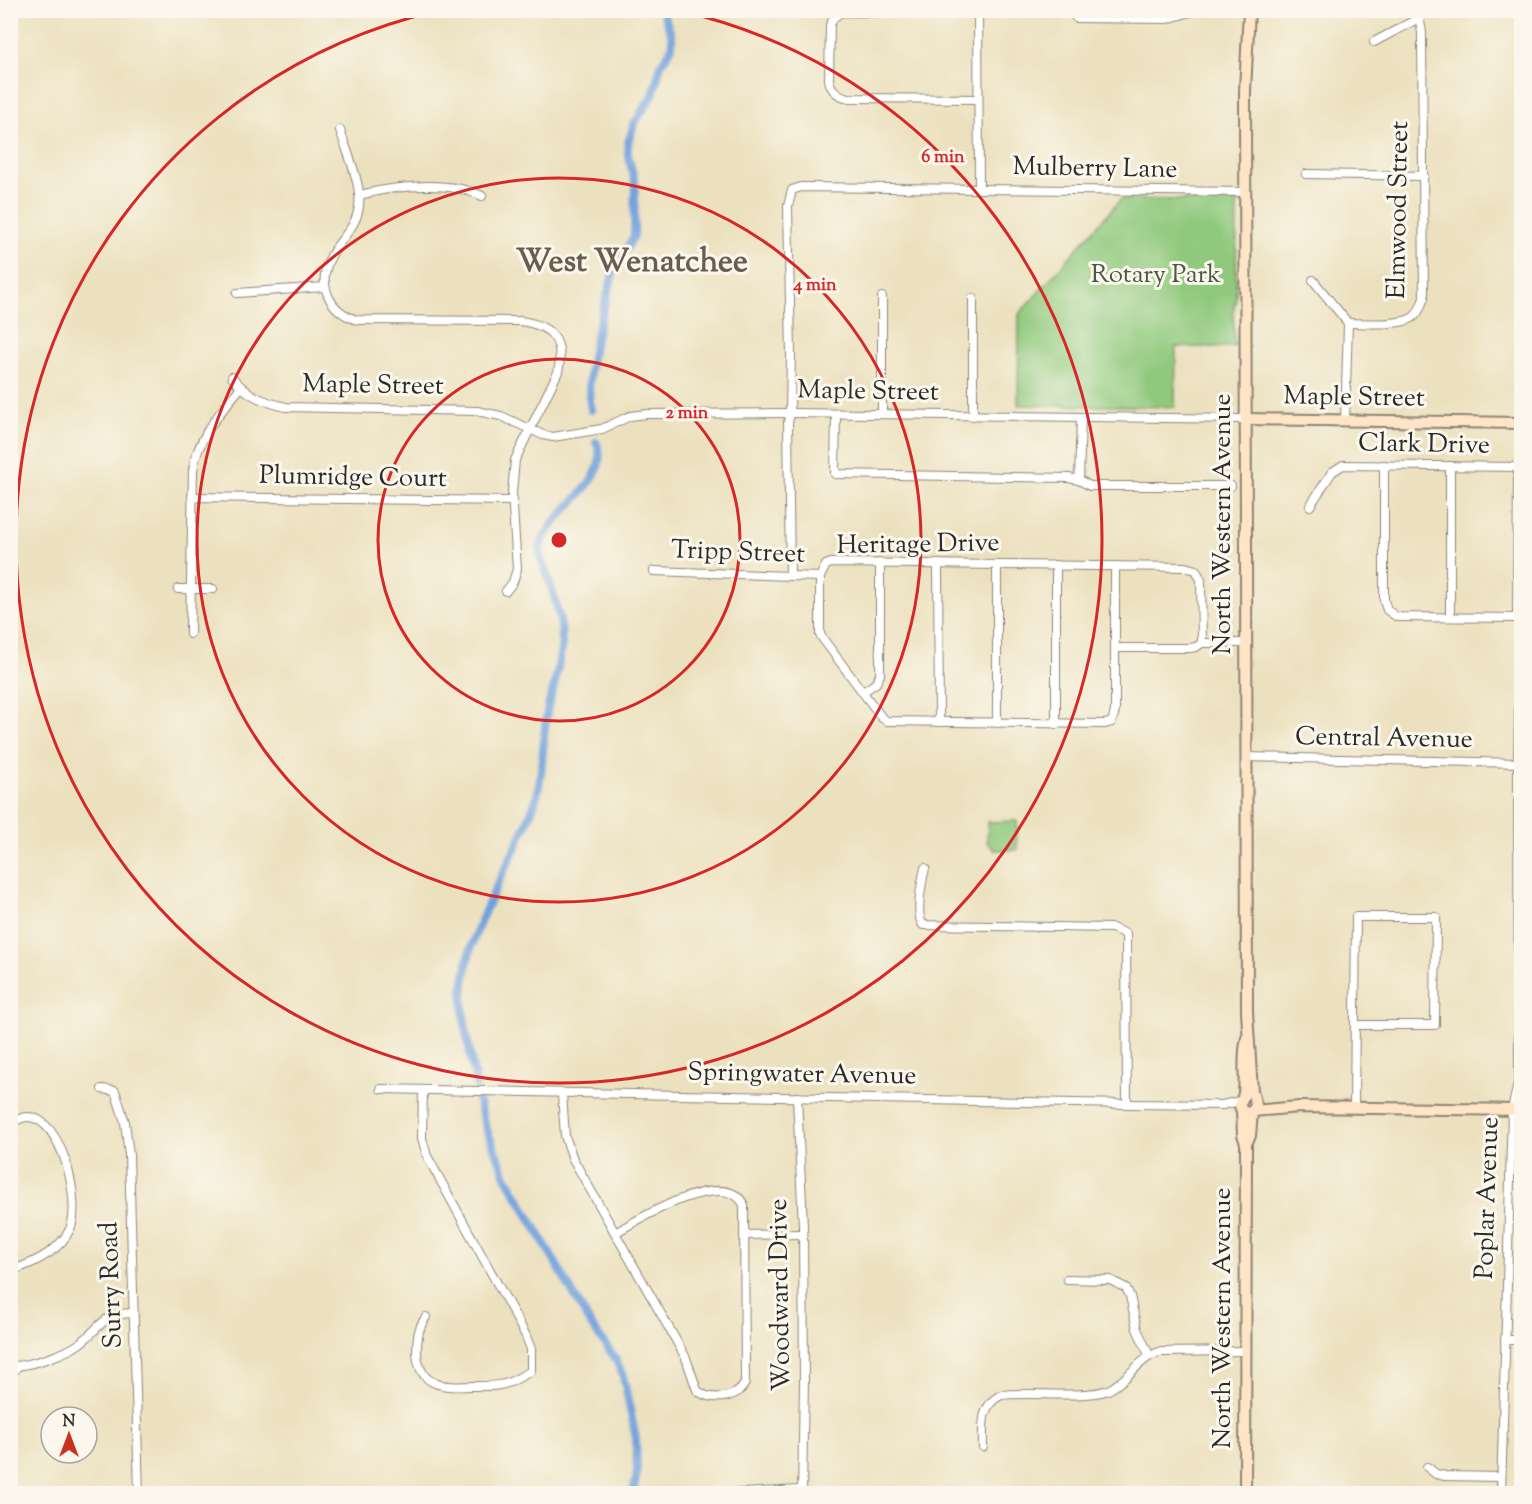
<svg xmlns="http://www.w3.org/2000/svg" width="1532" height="1504" viewBox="0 0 1532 1504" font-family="'Sorts Mill Goudy',serif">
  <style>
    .green { fill: #90c97d; stroke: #5e7a54; stroke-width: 1.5 }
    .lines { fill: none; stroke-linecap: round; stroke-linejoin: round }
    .canal { stroke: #72a2dc; stroke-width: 8 }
    .street-casing { stroke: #8c8675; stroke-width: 10 }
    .secondary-casing { stroke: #8c8675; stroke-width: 14 }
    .street { stroke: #fff; stroke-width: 8 }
    .secondary { stroke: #ffe4c6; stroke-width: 10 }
    .ring { fill: none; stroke: #d62828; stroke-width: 3 }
    .labels { text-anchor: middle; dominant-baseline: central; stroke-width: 6; stroke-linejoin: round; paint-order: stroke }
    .street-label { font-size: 26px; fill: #2b2b2b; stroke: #fbf7ec }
    .park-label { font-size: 26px; fill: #495a44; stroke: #fbf7ec }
    .district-label { font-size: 32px; font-weight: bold; fill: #695d4f; stroke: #fbf7ec }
    .centre { fill: #d62828; stroke: #fbf7ec; stroke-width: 3 }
    .ring-label { font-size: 18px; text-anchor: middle; font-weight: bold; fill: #d62828; stroke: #fbf7ec; stroke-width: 6; stroke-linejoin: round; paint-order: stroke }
  </style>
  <rect width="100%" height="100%" fill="#fbf7ec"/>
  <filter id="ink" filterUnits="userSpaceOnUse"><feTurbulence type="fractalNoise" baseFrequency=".0167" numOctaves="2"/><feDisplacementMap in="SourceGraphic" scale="12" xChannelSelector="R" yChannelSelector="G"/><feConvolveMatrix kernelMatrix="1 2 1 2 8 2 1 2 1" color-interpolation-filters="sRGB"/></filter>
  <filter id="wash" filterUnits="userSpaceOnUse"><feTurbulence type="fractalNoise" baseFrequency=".008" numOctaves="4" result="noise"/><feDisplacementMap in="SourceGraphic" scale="24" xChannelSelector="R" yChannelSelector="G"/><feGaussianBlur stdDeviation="1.35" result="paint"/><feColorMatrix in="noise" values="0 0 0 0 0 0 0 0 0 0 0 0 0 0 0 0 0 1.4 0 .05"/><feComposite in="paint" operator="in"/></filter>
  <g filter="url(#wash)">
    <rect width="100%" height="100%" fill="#ece1bf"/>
    <!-- green -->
    <g class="green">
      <polygon points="1121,199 1237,201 1236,300 1233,312 1235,347 1176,347 1175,407 1018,405 1019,314"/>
      <polygon points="1017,821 1017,850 994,850 987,842 988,822"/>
    </g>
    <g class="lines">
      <!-- canal -->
      <g class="canal">
        <path d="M591,410C583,366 602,317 613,274L615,267L634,236L635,182L628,155V143L634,124L653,95L661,64L669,53L672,46V36L662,10"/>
        <path d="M476,1085C471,1056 463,1026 463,996C465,925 513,866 535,802C544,774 542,741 547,712C548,703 552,695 554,686C557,674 559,662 561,650C565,629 555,600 549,579C545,569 538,556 541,545C549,513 616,480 596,442"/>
        <polyline points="477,1096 486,1128 506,1176 591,1325 615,1358 623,1376 636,1438 637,1473 633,1494"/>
      </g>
    </g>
  </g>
  <g filter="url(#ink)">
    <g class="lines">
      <!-- street casing -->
      <g class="street-casing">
        <g id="street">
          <polyline points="978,10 979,188"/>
          <path d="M978,13L842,12L834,17L830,25L829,80C831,91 838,96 849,98L978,99"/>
          <polyline points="1076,18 1167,19 1197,10"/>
          <polyline points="1374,42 1419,18"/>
          <path d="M340,130C347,152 362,185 359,206C356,230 339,238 330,258C317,285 329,311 357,320L520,321C551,325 565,340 558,372L515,460L512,492L517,569L513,582L506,591"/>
          <polyline points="1306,174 1424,176"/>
          <path d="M360,195C395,186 449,180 482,196"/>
          <polyline points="1313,280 1348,323"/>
          <polyline points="237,293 325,287"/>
          <polyline points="973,298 973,416"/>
          <path d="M1348,323C1363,323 1399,326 1412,318C1419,314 1421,305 1424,298L1422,33L1418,10"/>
          <path d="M232,377C246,395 264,402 286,407L477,411L501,416L543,435L553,437L602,429L630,416L647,414L790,413L1246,419"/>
          <polyline points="836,414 835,474 1069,478 1079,480"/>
          <polyline points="882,414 882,297"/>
          <polyline points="1081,417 1079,480 1090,486 1231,486"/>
          <polyline points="1345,421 1348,323"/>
          <polyline points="1384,465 1384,600 1387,610 1397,617 1522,618"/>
          <polyline points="1450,466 1450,617"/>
          <polyline points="192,497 513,501"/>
          <polyline points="1310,506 1332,472 1343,465 1522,467"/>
          <polyline points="938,564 939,722"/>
          <polyline points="997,565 997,723"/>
          <polyline points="1056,565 1056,724"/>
          <polyline points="1115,566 1115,711 1112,722 1105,724 887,721 882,718 820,635 820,577 826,565 831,563 1185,567 1196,570 1201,580 1202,643"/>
          <polyline points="654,571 820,577"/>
          <polyline points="790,576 788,423 790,413 791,353 788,206 792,190 801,187 1245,192"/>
          <polyline points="178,589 213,589"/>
          <polyline points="1517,618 1518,467"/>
          <path d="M190,634L193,470C198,436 220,413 241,387"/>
          <polyline points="1115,648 1190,648 1196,647 1202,643 1245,643"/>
          <polyline points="863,692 876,683 880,675 880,563"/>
          <polyline points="1246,757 1522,763"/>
          <path d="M925,868C922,881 915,915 923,925L1112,928L1126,934L1127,1104"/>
          <polyline points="102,1089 115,1091 125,1122 129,1155 139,1494"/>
          <polyline points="381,1089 1127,1104 1222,1105 1240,1101"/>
          <path d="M423,1091L422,1138L427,1156L525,1334L531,1349V1371C524,1375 517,1379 510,1382C499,1387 486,1386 474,1386C445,1387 419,1389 417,1352C417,1338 418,1328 426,1317"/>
          <path d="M562,1094L565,1136L573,1159L686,1358L697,1390C709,1402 738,1399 745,1383L744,1205C725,1166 639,1219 615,1233"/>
          <polyline points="797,1097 803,1226 804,1382 802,1494"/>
          <polyline points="1354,1107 1356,917 1436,917 1435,1025 1355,1025"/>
          <path d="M10,1124C16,1121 21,1117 27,1117C62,1116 82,1204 70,1229C60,1251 32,1264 10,1271"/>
          <polyline points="744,1235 803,1234"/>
          <polyline points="1067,1279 1110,1280 1126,1288 1130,1296 1137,1329 1149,1355"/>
          <polyline points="1505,1340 1522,1340"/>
          <path d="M17,1366C34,1364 65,1354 79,1344C102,1327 100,1314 133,1313"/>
          <polyline points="10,1379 17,1366"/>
          <path d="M983,1447C983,1425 980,1406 1001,1395C1030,1391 1084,1399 1108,1390C1128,1381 1138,1359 1159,1352L1245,1351"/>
          <polyline points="1427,1467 1436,1474 1445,1476 1501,1477"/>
          <polyline points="543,1494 550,1494"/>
          <polyline points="722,1494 802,1490"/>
          <polyline points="1501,1494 1512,1110 1519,1079 1518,763 1520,652"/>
        </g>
      </g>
      <!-- secondary casing -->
      <g class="secondary-casing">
        <g id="secondary">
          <polyline points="1246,419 1522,423"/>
          <path d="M1247,1038C1242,1057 1246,1074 1244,1093C1243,1101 1237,1103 1242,1111L1247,1113L1253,1111L1256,1105L1252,1091L1247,1012L1245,91L1249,10"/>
          <polyline points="1242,1111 1243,1135 1246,1143 1245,1494"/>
          <polyline points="1253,1111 1299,1107 1522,1110"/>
          <polyline points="1246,1143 1250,1136 1252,1112"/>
        </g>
      </g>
      <!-- street -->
      <use href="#street" class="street"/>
      <!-- secondary -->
      <use href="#secondary" class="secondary"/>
    </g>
  </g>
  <!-- distance rings -->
  <g class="ring">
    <circle cx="559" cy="540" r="181"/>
    <circle cx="559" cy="540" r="362"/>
    <path d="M681 11A543 543 0 1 1 437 11"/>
  </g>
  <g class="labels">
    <!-- street labels -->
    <g class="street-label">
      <text transform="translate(1095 169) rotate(1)">Mulberry Lane</text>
      <text transform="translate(1399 210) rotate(-89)">Elmwood Street</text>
      <text transform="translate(373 386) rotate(1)">Maple Street</text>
      <text transform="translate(868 392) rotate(1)">Maple Street</text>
      <text transform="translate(1354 398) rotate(1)">Maple Street</text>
      <text transform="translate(1424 445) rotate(1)">Clark Drive</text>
      <text transform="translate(353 478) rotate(1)">Plumridge Court</text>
      <text transform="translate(1223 524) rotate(-90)">North Western Avenue</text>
      <text transform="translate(918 545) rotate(-1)">Heritage Drive</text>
      <text transform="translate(738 553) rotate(2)">Tripp Street</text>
      <text transform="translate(1384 739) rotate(1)">Central Avenue</text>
      <text transform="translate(802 1075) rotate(1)">Springwater Avenue</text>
      <text transform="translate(1488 1198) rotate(-88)">Poplar Avenue</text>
      <text transform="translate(112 1285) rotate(-92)">Surry Road</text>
      <text transform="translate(781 1295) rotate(-91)">Woodward Drive</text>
      <text transform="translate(1223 1318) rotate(-90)">North Western Avenue</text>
    </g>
    <!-- park labels -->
    <g class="park-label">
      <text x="1156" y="275">Rotary Park</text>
    </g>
    <!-- district labels -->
    <g class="district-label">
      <text x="632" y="263">West Wenatchee</text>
    </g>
  </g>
  <circle cx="559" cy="540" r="9" class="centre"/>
  <g class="ring-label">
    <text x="943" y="162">6 min</text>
    <text x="815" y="290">4 min</text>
    <text x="687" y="418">2 min</text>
  </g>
  <!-- margin -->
  <rect width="1532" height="1504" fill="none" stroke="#fbf7ec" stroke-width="36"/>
  <!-- north arrow -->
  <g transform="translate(69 1435)"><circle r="28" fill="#fbf7ec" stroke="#a8a59f" stroke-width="1.5"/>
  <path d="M0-4.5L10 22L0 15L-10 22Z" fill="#c8321e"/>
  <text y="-9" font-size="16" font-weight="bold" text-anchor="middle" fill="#2b2b2b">N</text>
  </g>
</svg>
